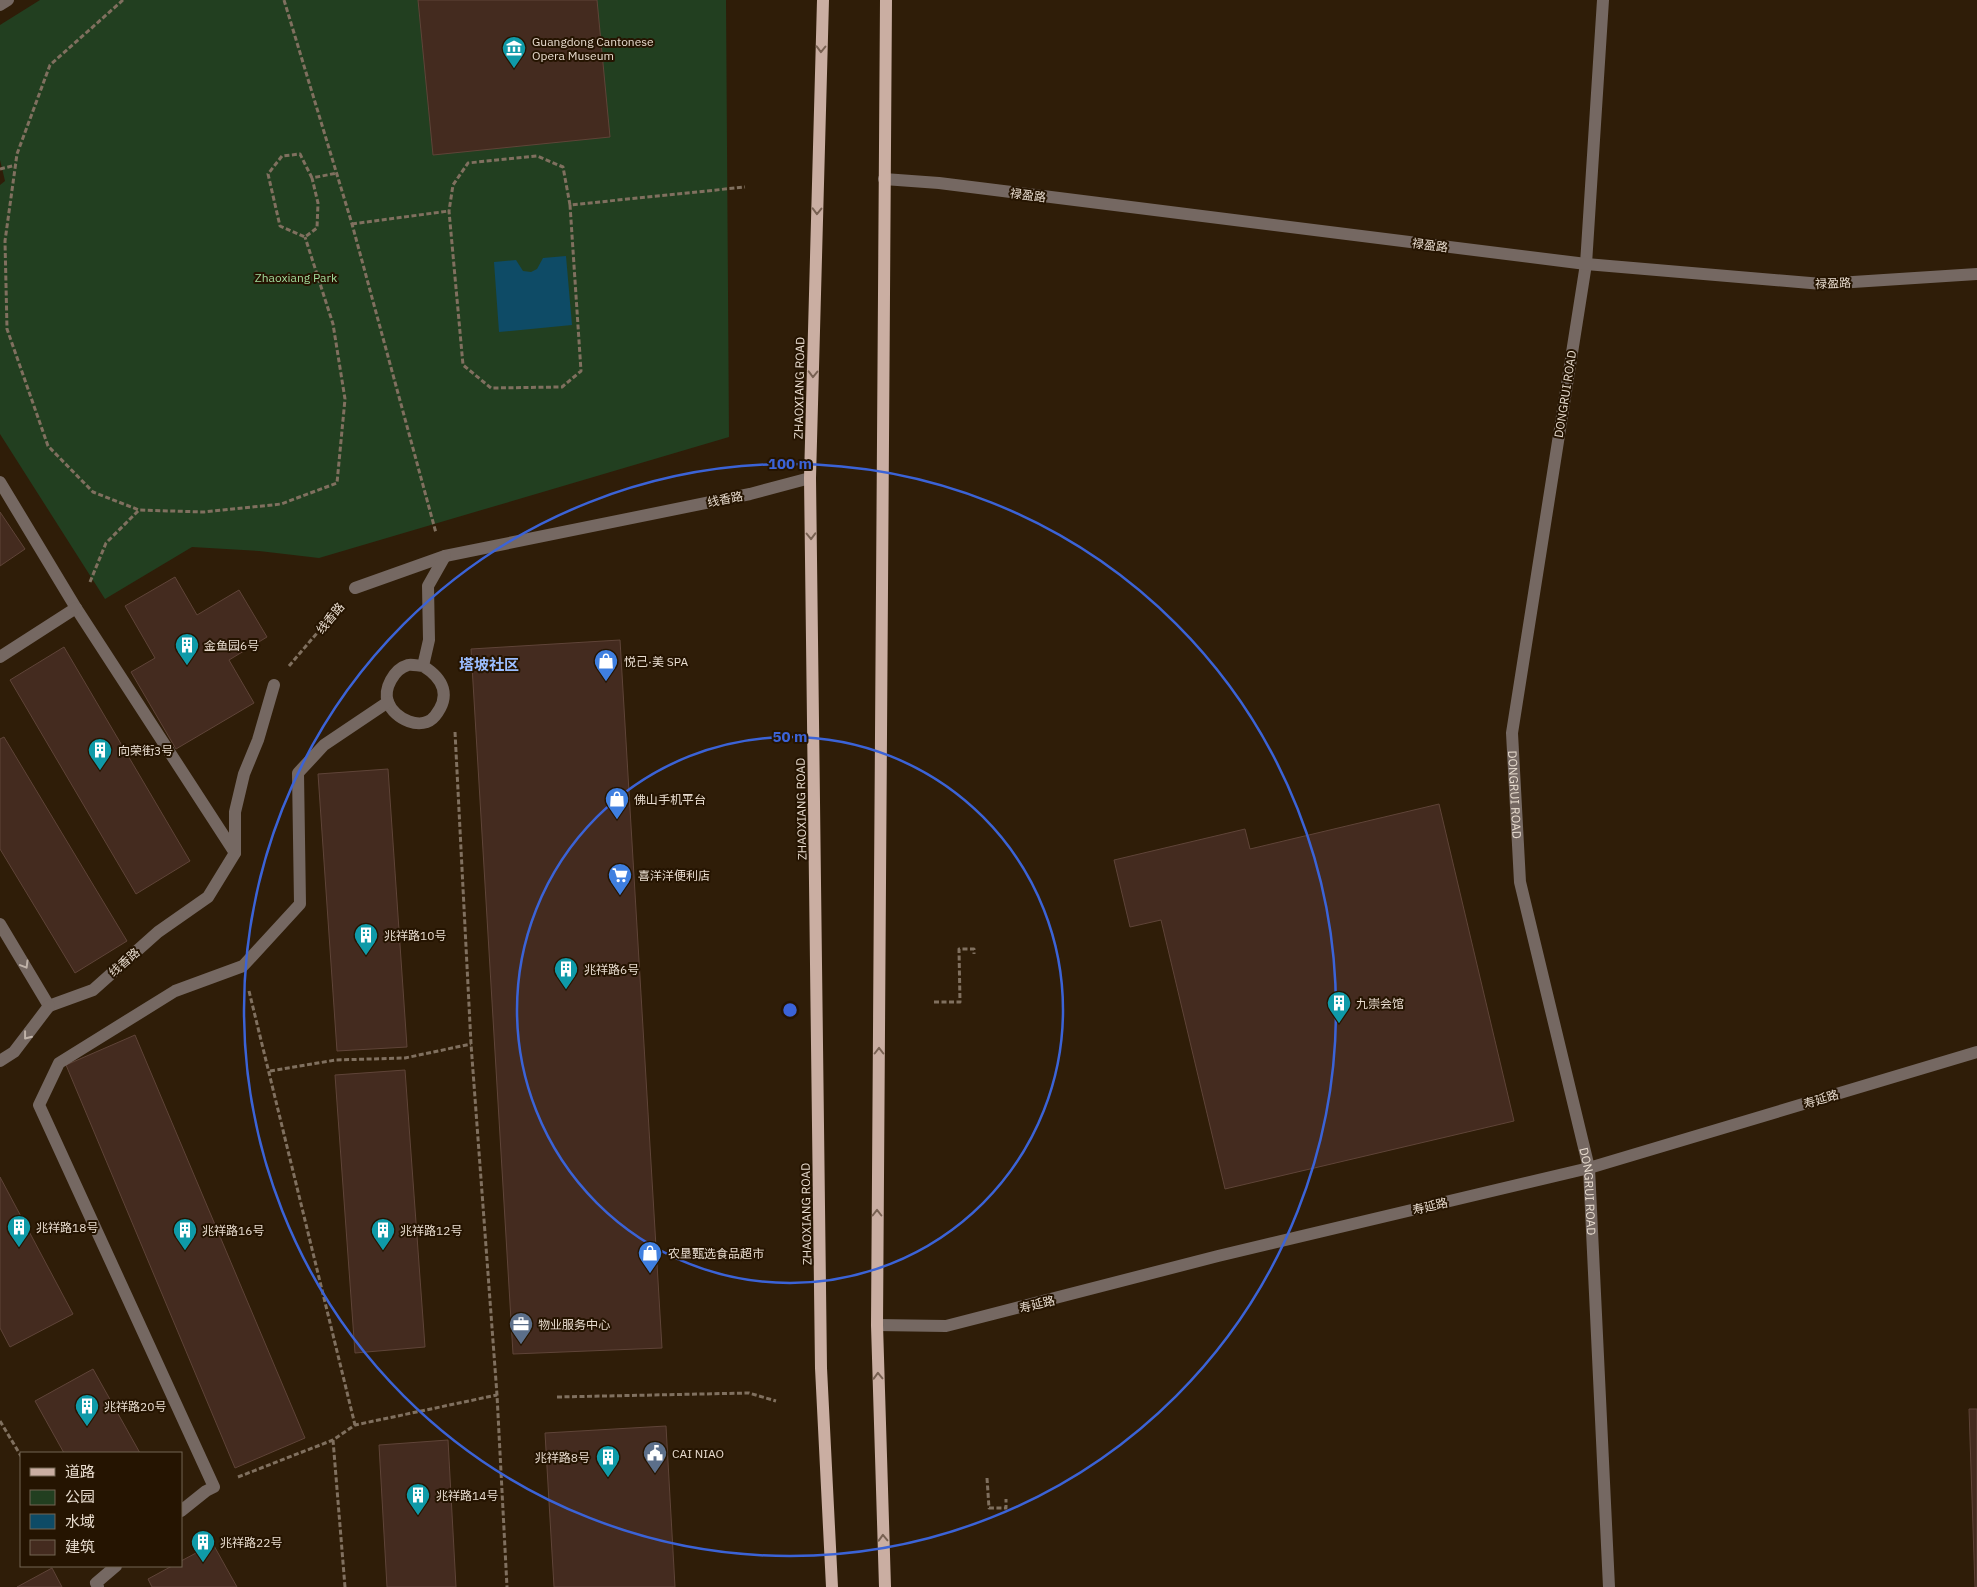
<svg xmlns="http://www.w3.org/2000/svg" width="1977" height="1587" viewBox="0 0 1977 1587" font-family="'IBM Plex Sans','Noto Sans SC',sans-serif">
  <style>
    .green { fill: #223f20 }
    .water { fill: #0e4b66 }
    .building { fill: #442b1f; stroke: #5f4438 }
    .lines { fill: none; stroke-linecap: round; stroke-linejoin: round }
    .path { stroke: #80705f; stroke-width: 3; stroke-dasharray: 5 2.5; stroke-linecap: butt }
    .minor { stroke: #756862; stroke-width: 12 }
    .major { stroke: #caaea2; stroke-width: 12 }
    .oneway { stroke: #786152 }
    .oneway2 { stroke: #c0b3a9 }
    .ring { fill: none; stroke: #3b63d7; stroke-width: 2.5 }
    .labels { text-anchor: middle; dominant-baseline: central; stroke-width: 4; stroke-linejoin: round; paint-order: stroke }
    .poi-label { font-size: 12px; fill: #e8dccf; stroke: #251401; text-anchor: start }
    .street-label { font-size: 12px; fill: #e8dccf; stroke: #251401 }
    .park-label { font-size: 12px; fill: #a2dc9d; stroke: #251401 }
    .quarter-label { font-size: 15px; font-weight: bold; fill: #9bbeff; stroke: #251401 }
    .centre { fill: #3b63d7; stroke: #251401; stroke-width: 2.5 }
    .ring-label { font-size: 15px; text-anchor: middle; font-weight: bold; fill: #3b63d7; stroke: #251401; stroke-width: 4; stroke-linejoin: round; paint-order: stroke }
  </style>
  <rect width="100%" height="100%" fill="#2f1d08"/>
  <!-- green -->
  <polygon class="green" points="40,0 726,0 729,437 319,558 259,551 192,547 105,599 0,434 0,185 5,181 0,160 0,25"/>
  <!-- water -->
  <polygon class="water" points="566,256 572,325 499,332 494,262 516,260 523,271 531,272 537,269 543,258"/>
  <!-- building -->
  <g class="building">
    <polygon points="418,0 597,0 610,137 433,155"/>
    <polygon points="0,512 25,549 0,566"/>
    <polygon points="175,577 197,615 239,590 267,637 229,660 254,703 176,749 131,672 155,658 125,606"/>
    <polygon points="620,640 662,1348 513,1354 471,649"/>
    <polygon points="64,647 190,861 136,894 10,680"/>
    <polygon points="4,737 127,941 75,973 0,849 0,739"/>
    <polygon points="388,769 407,1047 337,1051 318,774"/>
    <polygon points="1439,804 1514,1121 1225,1189 1161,920 1130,927 1114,860 1245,829 1250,849"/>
    <polygon points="135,1035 305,1438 235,1468 66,1065"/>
    <polygon points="405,1070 425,1347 355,1353 335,1075"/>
    <polygon points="0,1177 73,1314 10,1347 0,1328"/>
    <polygon points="93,1369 140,1453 64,1453 35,1401"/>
    <polygon points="1969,1409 1977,1409 1977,1587 1975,1587"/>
    <polygon points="666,1426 675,1587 554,1587 545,1433"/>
    <polygon points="448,1440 456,1587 387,1587 379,1445"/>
    <polygon points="213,1544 237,1587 152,1587 148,1579 172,1566 181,1566 181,1561"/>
    <polygon points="52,1568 62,1587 17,1587"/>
  </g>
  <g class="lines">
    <!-- path -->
    <g class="path">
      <polyline points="123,0 50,65 17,154 5,241 7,329 48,446 93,492 139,510 204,512 281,504 337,483 345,399 333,324 305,237"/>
      <polyline points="284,0 352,224 436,533"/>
      <polyline points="0,169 16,165"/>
      <polyline points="312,178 300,154 282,156 268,174 280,226 305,237 317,228 318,203 312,178 337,173"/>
      <polyline points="570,205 563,167 537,156 468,163 453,185 449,211 463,365 491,388 562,387 581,371 570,205 745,187"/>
      <polyline points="352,224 449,211"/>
      <polyline points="90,582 106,543 139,510"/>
      <polyline points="289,666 340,606"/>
      <polyline points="455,732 471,1044 497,1395 507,1587"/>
      <polyline points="249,991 355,1425"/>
      <polyline points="934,1002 960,1002 959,949 974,949 974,954"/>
      <polyline points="270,1071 336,1060 405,1058 471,1044"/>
      <polyline points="557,1397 749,1393 776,1401"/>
      <polyline points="0,1421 21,1456"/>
      <polyline points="333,1440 345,1587"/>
      <polyline points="238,1477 333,1440 355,1425 497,1395"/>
      <polyline points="987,1478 989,1508 1006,1508 1006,1499"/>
    </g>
    <!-- minor -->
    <g class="minor">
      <path id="s1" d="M1603,0L1586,264L1512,733L1520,882L1589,1168L1609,1587"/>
      <polyline points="0,5 8,0"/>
      <polyline points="884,179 939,183 1586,264 1822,284 1977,274"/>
      <polyline points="0,482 76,608 235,853"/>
      <polyline points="355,588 445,556 750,494 810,478"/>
      <polyline points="0,657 76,608"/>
      <path d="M423,666C444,679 451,696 435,716C422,732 394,719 388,702C383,689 394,669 408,665C412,664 419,666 423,666L429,640L428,586L445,556"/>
      <polyline points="0,924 49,1006"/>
      <polyline points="49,1006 93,990 158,932 208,897 235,853 235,812 244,774 258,740 274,685"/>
      <polyline points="0,1061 14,1052 49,1006"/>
      <polyline points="877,1325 946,1326 1218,1256 1589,1168 1977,1052"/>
      <polyline points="181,1511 206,1491 214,1487 39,1105 59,1063 175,991 243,966 300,904 298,773 324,745 388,702"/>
      <polyline points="98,1587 96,1583 116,1566"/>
    </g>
    <!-- major -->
    <g class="major">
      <polyline points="823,0 810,478 821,1368 832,1587"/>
      <polyline points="885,1587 877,1325 886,0"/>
    </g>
  </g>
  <!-- one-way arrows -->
  <defs><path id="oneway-chevron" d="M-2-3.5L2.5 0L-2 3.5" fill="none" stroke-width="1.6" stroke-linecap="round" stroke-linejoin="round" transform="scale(1.25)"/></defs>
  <g class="oneway">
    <use href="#oneway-chevron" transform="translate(821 49) rotate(91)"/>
    <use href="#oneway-chevron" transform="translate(817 211) rotate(91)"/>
    <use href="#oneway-chevron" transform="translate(813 374) rotate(91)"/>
    <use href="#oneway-chevron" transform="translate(811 536) rotate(89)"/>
    <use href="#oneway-chevron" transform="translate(879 1051) rotate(-90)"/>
    <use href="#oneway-chevron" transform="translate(877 1213) rotate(-90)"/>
    <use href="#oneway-chevron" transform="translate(878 1376) rotate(-92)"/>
    <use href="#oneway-chevron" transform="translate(883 1538) rotate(-92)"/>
  </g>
  <g class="oneway2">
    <use href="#oneway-chevron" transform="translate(25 965) rotate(59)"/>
    <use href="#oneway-chevron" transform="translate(27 1036) rotate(128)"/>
  </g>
  <!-- distance rings -->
  <g class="ring">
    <circle cx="790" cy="1010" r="273"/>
    <circle cx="790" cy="1010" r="546"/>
  </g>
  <!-- icons -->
  <defs>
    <g id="museum-pin" transform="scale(1.25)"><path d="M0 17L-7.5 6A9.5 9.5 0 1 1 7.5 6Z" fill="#0f9aa8" stroke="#251401"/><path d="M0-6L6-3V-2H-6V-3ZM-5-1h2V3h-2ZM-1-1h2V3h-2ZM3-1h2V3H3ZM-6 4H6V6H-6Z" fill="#fff"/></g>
    <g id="building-pin" transform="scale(1.25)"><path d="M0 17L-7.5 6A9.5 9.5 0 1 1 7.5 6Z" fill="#0f9aa8" stroke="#251401"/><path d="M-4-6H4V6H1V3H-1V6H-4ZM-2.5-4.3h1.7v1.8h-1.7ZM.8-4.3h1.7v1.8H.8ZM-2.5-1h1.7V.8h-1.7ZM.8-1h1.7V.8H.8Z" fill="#fff"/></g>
    <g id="shop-pin" transform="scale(1.25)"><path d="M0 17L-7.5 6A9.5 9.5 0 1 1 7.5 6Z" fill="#3f7fe0" stroke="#251401"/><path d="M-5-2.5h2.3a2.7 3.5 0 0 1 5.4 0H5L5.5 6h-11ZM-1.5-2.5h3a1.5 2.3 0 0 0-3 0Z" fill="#fff"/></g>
    <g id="supermarket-pin" transform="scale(1.25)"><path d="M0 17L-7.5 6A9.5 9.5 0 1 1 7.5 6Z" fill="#3f7fe0" stroke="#251401"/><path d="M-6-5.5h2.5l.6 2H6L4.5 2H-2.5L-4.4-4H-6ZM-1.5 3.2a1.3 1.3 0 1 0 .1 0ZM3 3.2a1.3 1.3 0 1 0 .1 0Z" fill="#fff"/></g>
    <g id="office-pin" transform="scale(1.25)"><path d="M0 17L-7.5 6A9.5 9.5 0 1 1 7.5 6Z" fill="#5c6f8a" stroke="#251401"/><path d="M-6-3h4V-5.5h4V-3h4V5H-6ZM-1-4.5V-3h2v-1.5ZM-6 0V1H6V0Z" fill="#fff"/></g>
    <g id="civic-pin" transform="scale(1.25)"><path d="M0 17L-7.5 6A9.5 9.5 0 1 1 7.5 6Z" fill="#5c6f8a" stroke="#251401"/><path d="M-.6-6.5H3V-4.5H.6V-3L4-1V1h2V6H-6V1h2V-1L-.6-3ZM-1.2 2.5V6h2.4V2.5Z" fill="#fff"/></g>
  </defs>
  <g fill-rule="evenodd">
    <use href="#museum-pin" x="514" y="48"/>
    <use href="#building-pin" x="187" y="645"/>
    <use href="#shop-pin" x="606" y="661"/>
    <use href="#building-pin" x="100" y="750"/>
    <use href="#shop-pin" x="617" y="799"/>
    <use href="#supermarket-pin" x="620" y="875"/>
    <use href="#building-pin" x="366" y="935"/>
    <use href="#building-pin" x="566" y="969"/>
    <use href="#building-pin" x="1339" y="1003"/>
    <use href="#building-pin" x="19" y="1227"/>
    <use href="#building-pin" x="185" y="1230"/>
    <use href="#building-pin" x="383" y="1230"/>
    <use href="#shop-pin" x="650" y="1253"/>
    <use href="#office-pin" x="521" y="1324"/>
    <use href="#building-pin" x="87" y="1406"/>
    <use href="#civic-pin" x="655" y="1453"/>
    <use href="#building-pin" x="608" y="1457"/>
    <use href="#building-pin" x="418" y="1495"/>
    <use href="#building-pin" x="203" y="1542"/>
  </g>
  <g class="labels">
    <!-- poi labels -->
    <g class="poi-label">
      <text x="532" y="41">Guangdong Cantonese<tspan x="532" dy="14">Opera Museum</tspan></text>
      <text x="204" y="645">金鱼园6号</text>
      <text x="624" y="661">悦己·美 SPA</text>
      <text x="118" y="750">向荣街3号</text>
      <text x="634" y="799">佛山手机平台</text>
      <text x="638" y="875">喜洋洋便利店</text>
      <text x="384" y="935">兆祥路10号</text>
      <text x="584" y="969">兆祥路6号</text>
      <text x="1356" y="1003">九崇会馆</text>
      <text x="36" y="1227">兆祥路18号</text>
      <text x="202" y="1230">兆祥路16号</text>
      <text x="400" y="1230">兆祥路12号</text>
      <text x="668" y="1253">农垦甄选食品超市</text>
      <text x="538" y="1324">物业服务中心</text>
      <text x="104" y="1406">兆祥路20号</text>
      <text x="672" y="1453">CAI NIAO</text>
      <text x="590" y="1457" text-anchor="end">兆祥路8号</text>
      <text x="436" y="1495">兆祥路14号</text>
      <text x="220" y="1542">兆祥路22号</text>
    </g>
    <!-- street labels -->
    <g class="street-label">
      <text transform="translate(1028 195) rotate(7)">禄盈路</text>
      <text transform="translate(1430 245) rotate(7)">禄盈路</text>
      <text transform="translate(1833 283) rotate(-2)">禄盈路</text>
      <text transform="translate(799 388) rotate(-89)">ZHAOXIANG ROAD</text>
      <text transform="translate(1565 394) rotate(-81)">DONGRUI ROAD</text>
      <text transform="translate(725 499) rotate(-11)">线香路</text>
      <text transform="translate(330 618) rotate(-50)">线香路</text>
      <text stroke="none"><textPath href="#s1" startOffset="801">DONGRUI ROAD</textPath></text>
      <text transform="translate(801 809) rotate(-91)">ZHAOXIANG ROAD</text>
      <text transform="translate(124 962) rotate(-41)">线香路</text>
      <text transform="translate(1821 1099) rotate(-17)">寿延路</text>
      <text stroke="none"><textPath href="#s1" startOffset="1206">DONGRUI ROAD</textPath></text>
      <text transform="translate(1430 1206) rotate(-13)">寿延路</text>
      <text transform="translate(806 1214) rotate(-91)">ZHAOXIANG ROAD</text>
      <text transform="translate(1037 1304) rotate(-14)">寿延路</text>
    </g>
    <!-- park labels -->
    <g class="park-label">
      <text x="296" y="277">Zhaoxiang Park</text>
    </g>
    <!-- quarter labels -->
    <g class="quarter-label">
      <text x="489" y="664">塔坡社区</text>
    </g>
  </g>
  <circle cx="790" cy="1010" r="8" class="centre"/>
  <g class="ring-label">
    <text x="790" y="469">100 m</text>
    <text x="790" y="742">50 m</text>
  </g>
  <!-- legend -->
  <rect x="20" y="1452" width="162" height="115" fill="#251401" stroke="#736453"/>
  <rect x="30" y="1468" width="25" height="8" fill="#caaea2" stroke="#736453"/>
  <text x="65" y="1477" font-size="15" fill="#e8dccf">道路</text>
  <rect x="30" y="1490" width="25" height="15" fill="#223f20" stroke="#736453"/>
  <text x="65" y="1502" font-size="15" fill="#e8dccf">公园</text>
  <rect x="30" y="1514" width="25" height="15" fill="#0e4b66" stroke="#736453"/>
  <text x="65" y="1527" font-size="15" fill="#e8dccf">水域</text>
  <rect x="30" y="1540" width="25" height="15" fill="#442b1f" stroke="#736453"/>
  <text x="65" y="1552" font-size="15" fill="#e8dccf">建筑</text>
</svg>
